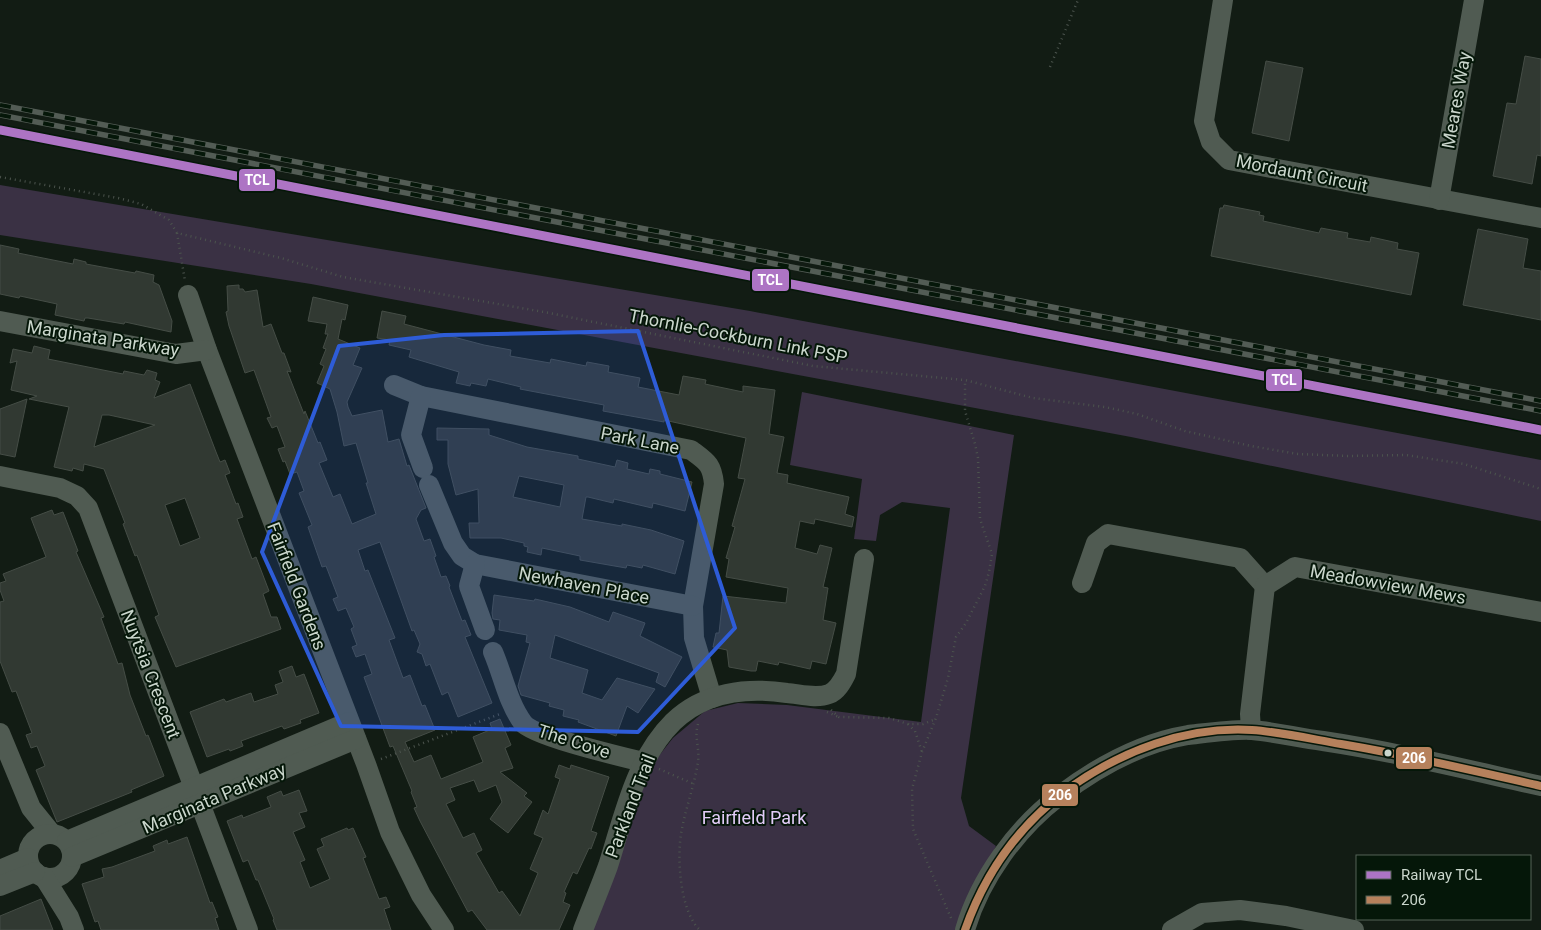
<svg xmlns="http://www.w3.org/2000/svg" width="1541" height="930" viewBox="0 0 1541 930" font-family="Roboto,sans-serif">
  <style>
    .green { fill: #3a3144 }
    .building { fill: #313932; stroke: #454d46; fill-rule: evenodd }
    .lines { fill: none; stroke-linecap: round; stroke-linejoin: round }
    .path { stroke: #4c544e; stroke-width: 2.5; stroke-dasharray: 1 4; stroke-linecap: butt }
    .minor { stroke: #505b52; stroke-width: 20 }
    .rail-casing { stroke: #535c55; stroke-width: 5.5 }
    .rail { stroke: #051709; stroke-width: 4; stroke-dasharray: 11; stroke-linecap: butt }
    .bus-1-casing { stroke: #051709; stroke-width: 11 }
    .bus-1 { stroke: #b6815c; stroke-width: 8 }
    .rail-1-casing { stroke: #051709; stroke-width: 12 }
    .rail-1 { stroke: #ad74c4; stroke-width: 9 }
    .marked { fill: #2e5cd7; fill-opacity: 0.2; stroke: #2e5cd7; stroke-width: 4; stroke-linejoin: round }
    .bus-dot { fill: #cad6cc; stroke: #051709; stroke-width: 2 }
    .labels { text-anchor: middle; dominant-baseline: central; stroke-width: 4; stroke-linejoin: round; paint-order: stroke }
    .street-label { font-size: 18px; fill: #cad6cc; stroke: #051709 }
    .park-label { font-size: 18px; fill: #e2ccf8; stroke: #051709 }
    .line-badge { stroke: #051709; stroke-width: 2 }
    .badge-label { font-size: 14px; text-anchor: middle; font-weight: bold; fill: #fff }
  </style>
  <rect width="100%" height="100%" fill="#121c14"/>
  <!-- green -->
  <g class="green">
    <polygon points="0,185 750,311 1541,460 1541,521 1131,437 311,284 0,235"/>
    <polygon points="802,392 1014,435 961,798 969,826 996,846 959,920 957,930 589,930 650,767 673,738 705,711 738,703 787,705 921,722 950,508 902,502 880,515 876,541 854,539 862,479 790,465"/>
  </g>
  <!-- building -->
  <g class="building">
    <polygon points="1525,56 1541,59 1541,156 1537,155 1532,184 1493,176 1507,103 1516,104"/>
    <polygon points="1266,61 1303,68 1289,141 1252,133"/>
    <polygon points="1224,205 1260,212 1259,215 1264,216 1263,221 1319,233 1321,228 1348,233 1347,238 1370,242 1371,237 1398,243 1397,249 1419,253 1411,295 1211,256 1220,208 1223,208"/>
    <polygon points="1478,229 1528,239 1523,268 1541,271 1541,320 1463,305"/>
    <polygon points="0,245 19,249 18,253 73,264 74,259 86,262 86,264 135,273 136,271 154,275 153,282 159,285 172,321 171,332 125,322 124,324 88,318 85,318 84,321 55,315 57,304 20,296 19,298 0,294"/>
    <polygon points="239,285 239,289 243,289 245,292 257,290 263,327 271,324 282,353 284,353 291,372 287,371 304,414 305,411 318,443 320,442 327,460 319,463 333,497 340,494 352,524 376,514 366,483 368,483 356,443 344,446 337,412 330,389 317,383 324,366 320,364 326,349 323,348 328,334 325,334 327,324 308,321 313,297 348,305 345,320 342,319 338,339 360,348 353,365 362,368 347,402 348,407 352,416 382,410 388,442 399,439 407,466 409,465 426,508 421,510 416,519 424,541 430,539 436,556 434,557 441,577 446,576 450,586 449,587 462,621 465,620 471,635 465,637 492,703 458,717 448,692 442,695 430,664 426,666 422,654 417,652 420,644 414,630 412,631 380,542 358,550 365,571 368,570 395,638 389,640 403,678 410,675 422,706 425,705 435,730 405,742 414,762 431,755 441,779 483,762 473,737 492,729 490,723 500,719 511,745 505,748 513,768 500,772 527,793 524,796 532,802 508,833 490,819 502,802 496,785 479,792 474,780 450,788 455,800 446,804 463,838 474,833 482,850 476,853 499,893 502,891 520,916 538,873 530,869 543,838 534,834 543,810 548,814 560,779 555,777 559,765 570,769 571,765 609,777 591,831 597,833 591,849 589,848 577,874 573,872 564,892 566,893 563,902 570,905 559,930 487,930 472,910 468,912 420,821 414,808 417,807 411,792 412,791 393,746 390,747 364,677 372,674 365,654 356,657 352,647 357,645 351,629 354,627 346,608 338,611 333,599 338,597 326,566 322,567 308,527 312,525 299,493 304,491 297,472 290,474 285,461 283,462 278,449 285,447 277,426 272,428 267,418 271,417 254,370 245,373 229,326 226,312 228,311 227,286"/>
    <polygon points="382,311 406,316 404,324 484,345 511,350 510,356 550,363 551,359 586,366 587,362 609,366 608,372 640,378 638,387 679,395 683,376 706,380 705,384 743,392 743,386 775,390 769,434 784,437 777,473 788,475 787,483 849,497 845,514 854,517 852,527 815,519 814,524 800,521 795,548 817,554 820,545 832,548 823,587 828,588 823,620 836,623 826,664 812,661 810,669 779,662 778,665 758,661 756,671 751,671 729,667 727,650 713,647 716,633 719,633 723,596 786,603 788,588 726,577 729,559 726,558 735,527 732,526 745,479 738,478 746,438 664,420 664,422 603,411 604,405 520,389 521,387 488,379 486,386 471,383 470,386 456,383 459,372 409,357 411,350 389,345 390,340 377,338"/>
    <path d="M34,346L50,350L48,359L123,374L124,371L144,375L147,370L157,373L155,380L160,382L154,398L190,384L216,452L220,462L225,460L230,473L225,475L236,504L238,503L243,517L237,519L252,559L256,557L269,591L263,594L271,617H277L281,629L176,667L155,617L159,615L137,555L135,556L123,524L125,523L104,469L84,464L83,471L73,468L72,471L54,467L69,407L29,399L37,396L11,390L17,361L10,363L13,349L32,353ZM102,415H109L155,425L94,447ZM185,498L200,538L180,546L165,505Z"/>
    <polygon points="27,399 15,457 0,454 0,409"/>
    <path d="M437,428L489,429V435L527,447L578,456V459L615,467L617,460L628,463L627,469L649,474L650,469L660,471V474L692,482L685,511L653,503L652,508L614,499L613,503L588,497H586L582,519L622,526V524L651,530L684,541L675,574L643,565L642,568L627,565L626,568L580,560V556L542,548L541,555L527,552L528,547L524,546V543L501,538H470L469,523H479L478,489L456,495L448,464V440H437ZM519,476L564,485L560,507L513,497Z"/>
    <polygon points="52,510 54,515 63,512 78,551 76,552 104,617 101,618 118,664 122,663 130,695 146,736 148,735 164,776 131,790 132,792 57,822 36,770 45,766 37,746 31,748 26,735 32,733 16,691 12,692 0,661 0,602 4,601 0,590 0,583 6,581 3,574 46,557 31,518"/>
    <polygon points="494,595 534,601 535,599 570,607 609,622 613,612 645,623 640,636 682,657 665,687 656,682 659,673 555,635 550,658 588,670 582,693 602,700 617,678 655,689 638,713 627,706 616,736 578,722 579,720 563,716 564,710 549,706 550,703 521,695 518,686 530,643 526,642 527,635 499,630 500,620 493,619 492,613"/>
    <polygon points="292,666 296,677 304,674 319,713 300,720 301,723 284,729 282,726 241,741 243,746 230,751 229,749 207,757 190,712 224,699 226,702 251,693 254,702 278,694 275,685 283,682 279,671"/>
    <polygon points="299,790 307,811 299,813 305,827 293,832 305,860 300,862 310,888 330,879 317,849 324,846 321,839 347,828 348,830 353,828 366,857 363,858 379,899 386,897 390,907 384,909 391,930 277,930 273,920 274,919 258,880 256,880 248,860 243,862 227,821 242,815 243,818 271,807 267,797 281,791 283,796"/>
    <polygon points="187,837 210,903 212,902 218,917 215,918 219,930 101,930 98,921 95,922 82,884 104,877 102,869 112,867 155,851 153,846 167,840 168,844"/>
    <polygon points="41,899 53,930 0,930 0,916"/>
  </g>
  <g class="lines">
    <!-- path -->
    <g class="path">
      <polyline points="1050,67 1078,0"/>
      <polyline points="0,177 118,198 141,204 169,220 177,233 281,258 343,277 544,312 813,366 965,380 1033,398 1105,407 1137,414 1185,431 1251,446 1298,454 1349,456 1406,455 1464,464 1541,489"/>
      <polyline points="177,233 185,281"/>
      <polyline points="831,710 839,717 889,718 908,724 923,724 936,719"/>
      <polyline points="827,712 839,717"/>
      <path d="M698,724C694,737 700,749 698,762C694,787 685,810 681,834C677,859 680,912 700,930"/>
      <polyline points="908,724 915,731 922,752"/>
      <polyline points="381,759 500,714"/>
      <polyline points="659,769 694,784"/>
      <polyline points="951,918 913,829 912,789 922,752 936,718 948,678 956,637 966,623 985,586 989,572 992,554 980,519 978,458 975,444 965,411 965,380"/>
    </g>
    <!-- minor -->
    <g class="minor">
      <polyline points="1223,0 1204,121 1211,142 1229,160 1541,218"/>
      <polyline points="1439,200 1474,0"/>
      <polyline points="188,295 207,350 366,764 390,832 421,895 444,930"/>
      <polyline points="0,321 176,354 207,350"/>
      <path d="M394,385L421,396L691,450C707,462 712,464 714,484L693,606L694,638L712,698"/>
      <polyline points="421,396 411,435 423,468"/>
      <polyline points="0,476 60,488 77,496 88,508 248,930"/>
      <polyline points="429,485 453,543 462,556 475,564 693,606"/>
      <polyline points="475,564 469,586 485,630"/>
      <polyline points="1082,583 1096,543 1108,534 1240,558 1265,586"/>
      <path d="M493,652C503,675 508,703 523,723C533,736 623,757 643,762"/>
      <polyline points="1251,730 1250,714 1265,586 1295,567 1541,612"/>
      <polyline points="0,733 31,808 52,834"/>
      <circle cx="50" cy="856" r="22"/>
      <polyline points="67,841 349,722"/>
      <polyline points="72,857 356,739"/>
      <polyline points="0,870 28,858"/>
      <polyline points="44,877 69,917 74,930"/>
      <polyline points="0,886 35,872"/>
      <path d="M583,930C591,909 600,888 608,866C624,816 635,760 673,722C704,692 747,687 787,693C800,694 816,699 829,694C837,691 842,682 846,674L864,559"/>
      <path d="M965,930C980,878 1017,828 1059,796C1097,767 1140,743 1188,735C1206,733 1234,729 1252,730C1275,732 1299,738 1323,741C1396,752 1469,770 1541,786"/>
      <polyline points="1172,930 1202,913 1240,910 1286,916 1354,930"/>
    </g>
    <!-- rail casing -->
    <g class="rail-casing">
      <g id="rail">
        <polyline points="0,105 1541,401"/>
        <polyline points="0,115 1541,411"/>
      </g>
    </g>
    <!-- rail -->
    <use href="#rail" class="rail"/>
    <!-- bus-1 casing -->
    <g class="bus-1-casing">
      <path id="bus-1" d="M965,930C985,873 1019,825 1068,789C1121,751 1186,726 1252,730C1281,732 1312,739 1341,744C1408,755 1475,771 1541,786"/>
    </g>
    <!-- bus-1 -->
    <use href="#bus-1" class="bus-1"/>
    <!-- rail-1 casing -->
    <g class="rail-1-casing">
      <polyline id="rail-1" points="0,130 1541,430"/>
    </g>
    <!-- rail-1 -->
    <use href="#rail-1" class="rail-1"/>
  </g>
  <!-- marked area -->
  <path class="marked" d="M638,331L735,628L638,732L341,726L262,552L339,346L444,335Z"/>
  <!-- markers -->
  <circle class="bus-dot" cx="1388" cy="753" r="4.5"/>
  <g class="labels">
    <!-- street labels -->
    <g class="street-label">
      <text transform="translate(1456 100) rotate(-80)">Meares Way</text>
      <text transform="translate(1302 173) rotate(11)">Mordaunt Circuit</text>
      <text transform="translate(738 336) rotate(11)">Thornlie-Cockburn Link PSP</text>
      <text transform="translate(103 338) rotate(9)">Marginata Parkway</text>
      <text transform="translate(640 440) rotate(11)">Park Lane</text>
      <text transform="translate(1388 584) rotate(10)">Meadowview Mews</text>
      <text transform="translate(584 585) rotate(11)">Newhaven Place</text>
      <text transform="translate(297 586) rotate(69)">Fairfield Gardens</text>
      <text transform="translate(151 674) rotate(69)">Nuytsia Crescent</text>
      <text transform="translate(574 741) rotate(18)">The Cove</text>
      <text transform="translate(214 798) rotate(-23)">Marginata Parkway</text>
      <text transform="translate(630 806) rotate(-69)">Parkland Trail</text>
    </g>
    <!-- park labels -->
    <g class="park-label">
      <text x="754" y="817">Fairfield Park</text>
    </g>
  </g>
  <g class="line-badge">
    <rect x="238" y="168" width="38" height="24" rx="5" fill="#ad74c4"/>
    <rect x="751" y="268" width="39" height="24" rx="5" fill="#ad74c4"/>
    <rect x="1265" y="368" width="38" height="24" rx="5" fill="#ad74c4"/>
    <rect x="1395" y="746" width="38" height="24" rx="5" fill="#b6815c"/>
    <rect x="1041" y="783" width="38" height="24" rx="5" fill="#b6815c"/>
  </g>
  <g class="badge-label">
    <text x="257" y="185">TCL</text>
    <text x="770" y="285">TCL</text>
    <text x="1284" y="385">TCL</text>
    <text x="1414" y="763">206</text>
    <text x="1060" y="800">206</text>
  </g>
  <!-- legend -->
  <rect x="1356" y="855" width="175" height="65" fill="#051709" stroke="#546357"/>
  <rect x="1366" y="871" width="25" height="8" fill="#ad74c4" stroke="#546357"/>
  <text x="1401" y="880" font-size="15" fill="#cad6cc">Railway TCL</text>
  <rect x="1366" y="896" width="25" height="8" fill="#b6815c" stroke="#546357"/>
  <text x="1401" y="905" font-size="15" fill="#cad6cc">206</text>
</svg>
